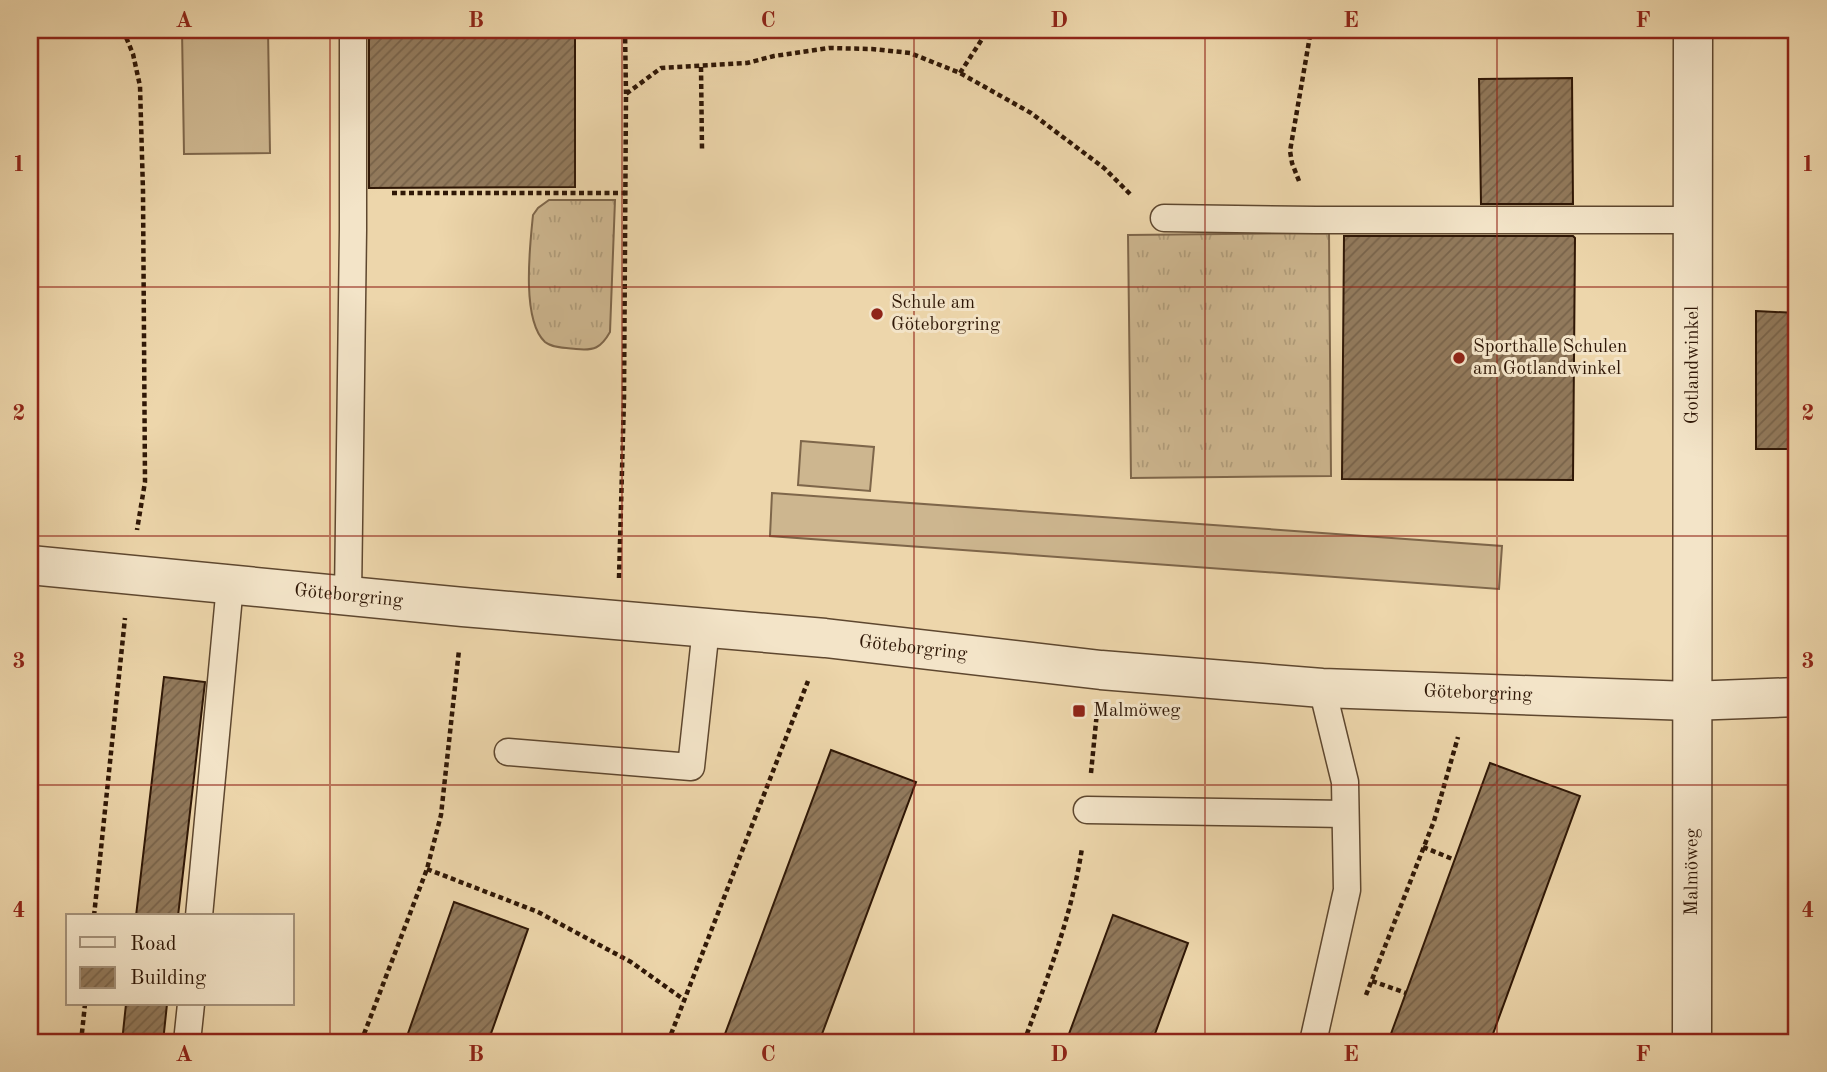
<svg xmlns="http://www.w3.org/2000/svg" width="1827" height="1072" viewBox="0 0 1827 1072" font-family="'Old Standard TT',serif">
  <style>
    .grass { fill: url(#grass-tufts); stroke: #7e664a; stroke-width: 2 }
    .garden { fill: #cdb68f; stroke: #7e664a; stroke-width: 2 }
    .building { fill: url(#building-hatch); stroke: #2f1706; stroke-width: 2 }
    .lines { fill: none; stroke-linecap: round; stroke-linejoin: round }
    .lane-casing { stroke: #5e472f; stroke-width: 29 }
    .street-casing { stroke: #5e472f; stroke-width: 41 }
    .path { stroke: #2f1706; stroke-width: 4.5; stroke-dasharray: 5 3.5; stroke-linecap: butt }
    .lane { stroke: #f3e4c8; stroke-width: 26 }
    .street { stroke: #f3e4c8; stroke-width: 38 }
    .grid { fill: none; stroke: #8f2418; stroke-width: 2; stroke-opacity: 0.55 }
    .poi-dot { fill: #8f2418; stroke: #f3e4c8; stroke-width: 2.5 }
    .labels { text-anchor: middle; dominant-baseline: central; stroke-width: 6; stroke-linejoin: round; paint-order: stroke }
    .poi-label { font-size: 19px; fill: #2f1706; stroke: #f3e4c8; text-anchor: start }
    .street-label { font-size: 19px; fill: #2f1706; stroke: #f3e4c8 }
    .neatline { fill: none; stroke: #8f2418; stroke-width: 2.5 }
    .grid-label { font-size: 23px; text-anchor: middle; font-weight: bold; fill: #8f2418 }
  </style>
  <defs>
    <pattern id="grass-tufts" width="24" height="20" patternUnits="userSpaceOnUse" patternTransform="scale(1.75)"><rect width="24" height="20" fill="#cdb68f"/><path d="M3 7l-1-3M5 7V3M7 7l1-3M15 17l-1-3M17 17v-4M19 17l1-3" fill="none" stroke="#b09c7a"/></pattern>
    <pattern id="building-hatch" width="6" height="6" patternUnits="userSpaceOnUse" patternTransform="scale(1.75)"><rect width="6" height="6" fill="#927a5c"/><path d="M-1 1l2-2M0 6l6-6M5 7l2-2" fill="none" stroke="#78634a"/></pattern>
  </defs>
  <rect width="100%" height="100%" fill="#edd6ab"/>
  <filter id="stains"><feTurbulence type="fractalNoise" baseFrequency=".00286" numOctaves="4"/><feColorMatrix values="0 0 0 0 .2 0 0 0 0 .09 0 0 0 0 .02 0 0 0 .5 -.17"/></filter>
  <radialGradient id="worn" r=".72"><stop offset=".6" stop-color="#630" stop-opacity="0"/><stop offset="1" stop-color="#630" stop-opacity=".3"/></radialGradient>
  <!-- grass -->
  <g class="grass">
    <path d="M549,200H615L610,332C601,348 594,351 576,349C566,348 552,348 545,342C521,320 530,245 533,215L538,208Z"/>
    <polygon points="1329,233 1331,476 1131,478 1128,235"/>
  </g>
  <!-- garden -->
  <g class="garden">
    <polygon points="182,30 268,30 270,153 184,154"/>
    <polygon points="801,441 874,447 870,491 798,485"/>
    <polygon points="772,493 1502,546 1499,589 770,536"/>
  </g>
  <!-- building -->
  <g class="building">
    <polygon points="369,30 575,30 575,187 369,188"/>
    <polygon points="1572,78 1573,204 1481,204 1479,79"/>
    <polygon points="1344,236 1573,236 1575,238 1573,480 1342,479"/>
    <polygon points="1756,311 1797,313 1797,449 1756,449"/>
    <polygon points="164,677 205,682 178,916 136,916"/>
    <polygon points="831,750 916,782 819,1042 722,1042"/>
    <polygon points="1490,763 1580,796 1490,1042 1388,1042"/>
    <polygon points="454,902 528,929 488,1042 405,1042"/>
    <polygon points="1113,915 1188,943 1152,1042 1066,1042"/>
    <polygon points="126,1004 167,1004 163,1042 122,1042"/>
  </g>
  <g class="lines">
    <!-- lane casing -->
    <g class="lane-casing">
      <g id="lane">
        <polyline points="1164,218 1316,220 1692,220"/>
        <polyline points="348,596 353,230 353,30"/>
        <polyline points="508,752 691,767 706,628"/>
        <polyline points="1087,810 1345,814"/>
        <polyline points="199,916 230,585"/>
        <polyline points="187,1042 191,1004"/>
        <polyline points="1313,1042 1347,890 1345,782 1322,688"/>
      </g>
    </g>
    <!-- street casing -->
    <g class="street-casing">
      <g id="street">
        <path id="s1" d="M30,565L463,607L825,638L1101,670L1322,688L1690,701L1797,697"/>
        <path id="s2" d="M1692,1042L1693,30"/>
      </g>
    </g>
    <!-- path -->
    <g class="path">
      <polyline points="123,30 133,54 140,86 143,191 145,482 137,530"/>
      <polyline points="625,30 626,94"/>
      <polyline points="701,67 702,149"/>
      <polyline points="960,73 988,30"/>
      <polyline points="1299,181 1292,163 1290,151 1311,30"/>
      <polyline points="392,193 625,193"/>
      <polyline points="619,578 624,399 626,94 661,68 747,63 774,56 829,48 872,49 910,53 960,73 1031,113 1104,168 1132,196"/>
      <polyline points="1091,773 1097,712"/>
      <polyline points="1423,847 1455,860"/>
      <polyline points="427,869 538,912 631,962 683,999"/>
      <polyline points="94,916 125,618"/>
      <polyline points="1372,981 1406,993"/>
      <polyline points="1366,995 1434,821 1458,737"/>
      <polyline points="81,1042 85,1004"/>
      <polyline points="361,1042 427,869 441,815 459,650"/>
      <polyline points="668,1042 808,681"/>
      <path d="M1024,1042C1047,979 1072,915 1082,848"/>
    </g>
    <!-- lane -->
    <use href="#lane" class="lane"/>
    <!-- street -->
    <use href="#street" class="street"/>
  </g>
  <!-- grid -->
  <path class="grid" d="M330,30V1042M622,30V1042M914,30V1042M1205,30V1042M1497,30V1042M30,287H1797M30,536H1797M30,785H1797"/>
  <!-- markers -->
  <g class="poi-dot">
    <circle cx="877" cy="314" r="7"/>
    <circle cx="1459" cy="358" r="7"/>
    <rect x="1072" y="704" width="14" height="14" rx="3.5"/>
  </g>
  <g class="labels">
    <!-- poi labels -->
    <g class="poi-label">
      <text x="891" y="303">Schule am<tspan x="891" dy="22">Göteborgring</tspan></text>
      <text x="1473" y="347">Sporthalle Schulen<tspan x="1473" dy="22">am Gotlandwinkel</tspan></text>
      <text x="1093" y="711">Malmöweg</text>
    </g>
    <!-- street labels -->
    <g class="street-label">
      <text stroke="none"><textPath href="#s2" startOffset="677">Gotlandwinkel</textPath></text>
      <text stroke="none"><textPath href="#s1" startOffset="320">Göteborgring</textPath></text>
      <text stroke="none"><textPath href="#s1" startOffset="887">Göteborgring</textPath></text>
      <text stroke="none"><textPath href="#s1" startOffset="1454">Göteborgring</textPath></text>
      <text stroke="none"><textPath href="#s2" startOffset="170">Malmöweg</textPath></text>
    </g>
  </g>
  <!-- margin -->
  <rect width="1827" height="1072" fill="none" stroke="#edd6ab" stroke-width="77"/>
  <!-- legend -->
  <rect x="66" y="914" width="228" height="91" fill="#f3e4c8" stroke="#a5927a" stroke-width="2"/>
  <rect x="80" y="937" width="35" height="10" fill="#f3e4c8" stroke="#a5927a" stroke-width="2"/>
  <text x="130" y="950" font-size="21" fill="#2f1706">Road</text>
  <rect x="80" y="967" width="35" height="21" fill="url(#building-hatch)" stroke="#a5927a" stroke-width="2"/>
  <text x="130" y="984" font-size="21" fill="#2f1706">Building</text>
  <rect x="38" y="38" width="1750" height="996" class="neatline"/>
  <g class="grid-label">
    <text x="184" y="27">A</text>
    <text x="476" y="27">B</text>
    <text x="768" y="27">C</text>
    <text x="1059" y="27">D</text>
    <text x="1351" y="27">E</text>
    <text x="1643" y="27">F</text>
    <text x="19" y="171">1</text>
    <text x="1808" y="171">1</text>
    <text x="19" y="420">2</text>
    <text x="1808" y="420">2</text>
    <text x="19" y="668">3</text>
    <text x="1808" y="668">3</text>
    <text x="19" y="917">4</text>
    <text x="1808" y="917">4</text>
    <text x="184" y="1061">A</text>
    <text x="476" y="1061">B</text>
    <text x="768" y="1061">C</text>
    <text x="1059" y="1061">D</text>
    <text x="1351" y="1061">E</text>
    <text x="1643" y="1061">F</text>
  </g>
  <rect width="100%" height="100%" filter="url(#stains)"/>
  <rect width="100%" height="100%" fill="url(#worn)"/>
</svg>
